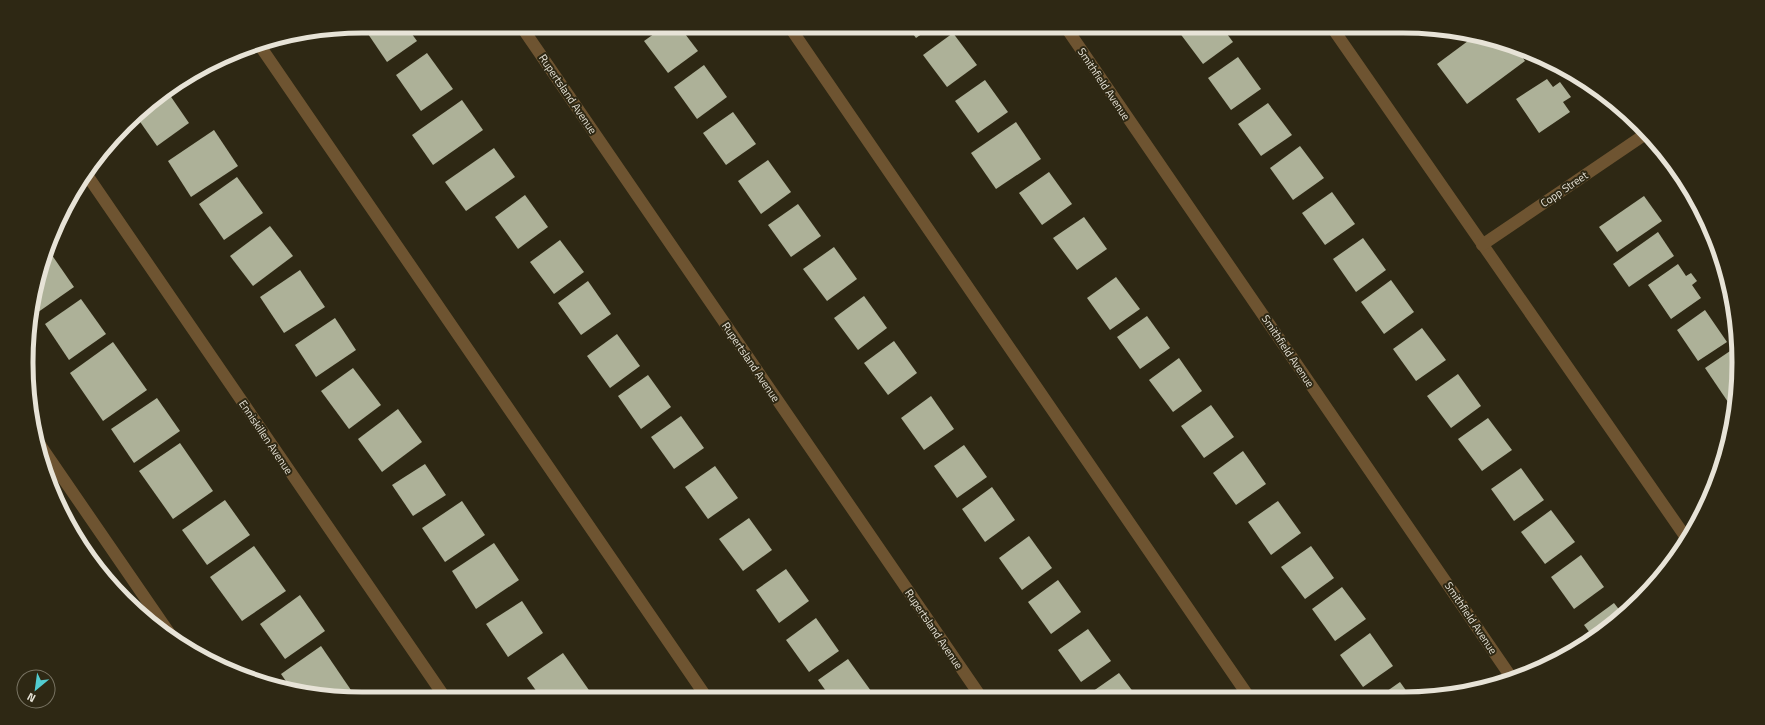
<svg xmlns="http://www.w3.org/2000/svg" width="1765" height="725" viewBox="0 0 1765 725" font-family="'Titillium Web',sans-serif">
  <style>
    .building { fill: #adb198 }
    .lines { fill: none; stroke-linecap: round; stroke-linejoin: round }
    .lane { stroke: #6e5431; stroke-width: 12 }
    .street { stroke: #6e5431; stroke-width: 12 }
    .labels { text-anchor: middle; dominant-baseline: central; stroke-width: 4; stroke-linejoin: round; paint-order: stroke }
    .street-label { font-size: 11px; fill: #e7e3d7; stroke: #2e2814 }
    .rim { fill: none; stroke: #e7e3d7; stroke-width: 5 }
  </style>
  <rect width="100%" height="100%" fill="#2e2814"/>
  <!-- building -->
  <g class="building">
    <polygon points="373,26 406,26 417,41 387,62 366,31"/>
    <polygon points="665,26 679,26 698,51 668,73 644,41"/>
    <polygon points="907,26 933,26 916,38"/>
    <polygon points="1187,26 1221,26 1233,42 1203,64 1179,32"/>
    <polygon points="953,33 977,65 947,87 923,55"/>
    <polygon points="1472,38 1510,44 1514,45 1525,61 1467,104 1437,64"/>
    <polygon points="427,53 453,89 421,111 396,75"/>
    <polygon points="1238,57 1261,89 1231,110 1208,78"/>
    <polygon points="704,65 727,97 697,119 674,87"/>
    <polygon points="1547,79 1553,87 1560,82 1571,97 1563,102 1570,112 1539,133 1516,99"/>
    <polygon points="985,80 1008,112 978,133 955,101"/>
    <polygon points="167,91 189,123 157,146 136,116 141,109"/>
    <polygon points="462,100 483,130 433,165 412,135"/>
    <polygon points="1268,103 1292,135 1261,156 1238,124"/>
    <polygon points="733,112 756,144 726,165 703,133"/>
    <polygon points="1016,122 1041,159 996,189 971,153"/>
    <polygon points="214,130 238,166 191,197 168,161"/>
    <polygon points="1300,146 1324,178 1293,200 1270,168"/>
    <polygon points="494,148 515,177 466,211 445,182"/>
    <polygon points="768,160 791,192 761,214 738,181"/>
    <polygon points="1049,172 1072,204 1042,225 1019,193"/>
    <polygon points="237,177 263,213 224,240 199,204"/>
    <polygon points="1332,192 1355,224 1325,245 1302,213"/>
    <polygon points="525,195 548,227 518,249 495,217"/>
    <polygon points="1644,196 1662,221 1617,252 1599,227"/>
    <polygon points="798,204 821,236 791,257 768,225"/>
    <polygon points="1084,217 1107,249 1077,270 1053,238"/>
    <polygon points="270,226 293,256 253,286 230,256"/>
    <polygon points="1658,232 1674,256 1629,287 1613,264"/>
    <polygon points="1363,238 1386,270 1356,292 1333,259"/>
    <polygon points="560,240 584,272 554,294 530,262"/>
    <polygon points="834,247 857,279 827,301 803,269"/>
    <polygon points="47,248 74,287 34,315 31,310 44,255"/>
    <polygon points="1678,264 1686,276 1691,273 1697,281 1692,285 1701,298 1671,319 1648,285"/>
    <polygon points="300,270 325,307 284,333 260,297"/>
    <polygon points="1116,277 1140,309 1110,330 1087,298"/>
    <polygon points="1391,280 1414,312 1384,334 1361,302"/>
    <polygon points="588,281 611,314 581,335 558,303"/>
    <polygon points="864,296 887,328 858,350 834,318"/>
    <polygon points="81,299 106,334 69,360 45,324"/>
    <polygon points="1705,310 1727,342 1698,361 1677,330"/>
    <polygon points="1147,316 1170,348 1140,369 1117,337"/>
    <polygon points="335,318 356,350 316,377 295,345"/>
    <polygon points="1422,328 1446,360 1416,381 1393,349"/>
    <polygon points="617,334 640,366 610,388 587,356"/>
    <polygon points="894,341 917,373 888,395 864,363"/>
    <polygon points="113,342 147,390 103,421 70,373"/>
    <polygon points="1736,347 1738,350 1736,400 1730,405 1705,368"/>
    <polygon points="1179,358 1202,391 1173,412 1149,380"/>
    <polygon points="353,368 381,405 349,429 321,391"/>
    <polygon points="1458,374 1481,406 1451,428 1427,396"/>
    <polygon points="648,375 671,407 641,429 618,396"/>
    <polygon points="931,396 954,429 924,450 901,418"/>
    <polygon points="157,398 180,431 134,463 111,429"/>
    <polygon points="1211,405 1234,437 1204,458 1181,426"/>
    <polygon points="398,409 422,442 382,472 358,439"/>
    <polygon points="681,416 704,448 674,469 651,437"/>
    <polygon points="1488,418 1512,450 1482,471 1458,439"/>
    <polygon points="180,443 213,491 173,519 139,471"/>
    <polygon points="964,445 987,477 957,498 934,466"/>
    <polygon points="1243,451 1266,484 1236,505 1213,473"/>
    <polygon points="425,464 446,495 413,516 392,485"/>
    <polygon points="715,466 738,498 708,519 685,487"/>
    <polygon points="1521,468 1544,500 1514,521 1491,489"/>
    <polygon points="992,487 1015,520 985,542 962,509"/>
    <polygon points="225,500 250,535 207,565 182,530"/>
    <polygon points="462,501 485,535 445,562 422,528"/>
    <polygon points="1278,501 1301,533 1271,555 1248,522"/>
    <polygon points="1551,510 1575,542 1545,564 1521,532"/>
    <polygon points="749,518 772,550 743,571 719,539"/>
    <polygon points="1029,536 1052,568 1022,590 999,558"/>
    <polygon points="494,543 519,580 476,609 452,571"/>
    <polygon points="254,546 286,591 242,621 210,577"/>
    <polygon points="1311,546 1334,578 1305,599 1281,567"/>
    <polygon points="1581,555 1604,587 1574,609 1551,577"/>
    <polygon points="786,569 809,601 779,623 756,590"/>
    <polygon points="1058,580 1081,612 1051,634 1028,602"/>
    <polygon points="1342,587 1366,619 1335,641 1312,609"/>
    <polygon points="300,595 325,631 285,659 260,624"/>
    <polygon points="522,601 543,633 508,657 486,624"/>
    <polygon points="1614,603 1624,616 1593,637 1584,625"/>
    <polygon points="816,618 839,651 809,672 786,640"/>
    <polygon points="1088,629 1111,661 1081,682 1058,650"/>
    <polygon points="1370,633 1393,666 1363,687 1340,655"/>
    <polygon points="321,646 353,693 348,697 290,687 281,674"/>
    <polygon points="563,653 591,693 583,698 542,699 527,678"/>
    <polygon points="848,659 871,691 862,698 831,698 818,680"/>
    <polygon points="1119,673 1137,697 1091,697 1089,694"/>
    <polygon points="1400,682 1410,696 1380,696"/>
  </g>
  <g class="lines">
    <!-- lane -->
    <g class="lane">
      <polyline points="789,26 1249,697"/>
      <polyline points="1331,26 1687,539"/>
      <polyline points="258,43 707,698"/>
      <polyline points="38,442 172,637"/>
    </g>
    <!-- street -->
    <g class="street">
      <polyline points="521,26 981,697"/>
      <polyline points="1065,26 1511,677"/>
      <polyline points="87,175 446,699"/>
      <polyline points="1482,245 1647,133"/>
    </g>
  </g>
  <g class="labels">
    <!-- street labels -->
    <g class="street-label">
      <text transform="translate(1104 84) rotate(56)">Smithfield Avenue</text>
      <text transform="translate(568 94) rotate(56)">Rupertsland Avenue</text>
      <text transform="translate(1564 189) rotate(-34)">Copp Street</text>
      <text transform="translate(1288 351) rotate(56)">Smithfield Avenue</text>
      <text transform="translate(751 362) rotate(56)">Rupertsland Avenue</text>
      <text transform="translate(266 437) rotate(56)">Enniskillen Avenue</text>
      <text transform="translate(1471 618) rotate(56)">Smithfield Avenue</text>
      <text transform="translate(934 629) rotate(56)">Rupertsland Avenue</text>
    </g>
  </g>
  <!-- crop -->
  <path d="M0 0H1765V725H0ZM362 33H1403A329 329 0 0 1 1732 362V363A329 329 0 0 1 1403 692H362A329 329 0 0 1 33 363V362A329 329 0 0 1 362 33Z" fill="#2e2814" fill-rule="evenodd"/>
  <path class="rim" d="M362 33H1403A329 329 0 0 1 1732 362V363A329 329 0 0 1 1403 692H362A329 329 0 0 1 33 363V362A329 329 0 0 1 362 33Z"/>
  <!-- north arrow -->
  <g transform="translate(36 689) rotate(209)"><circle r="19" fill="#2e2814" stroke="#787362"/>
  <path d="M0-3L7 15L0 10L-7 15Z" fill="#52ccd0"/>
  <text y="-6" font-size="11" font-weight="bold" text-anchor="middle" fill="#e7e3d7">N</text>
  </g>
</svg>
